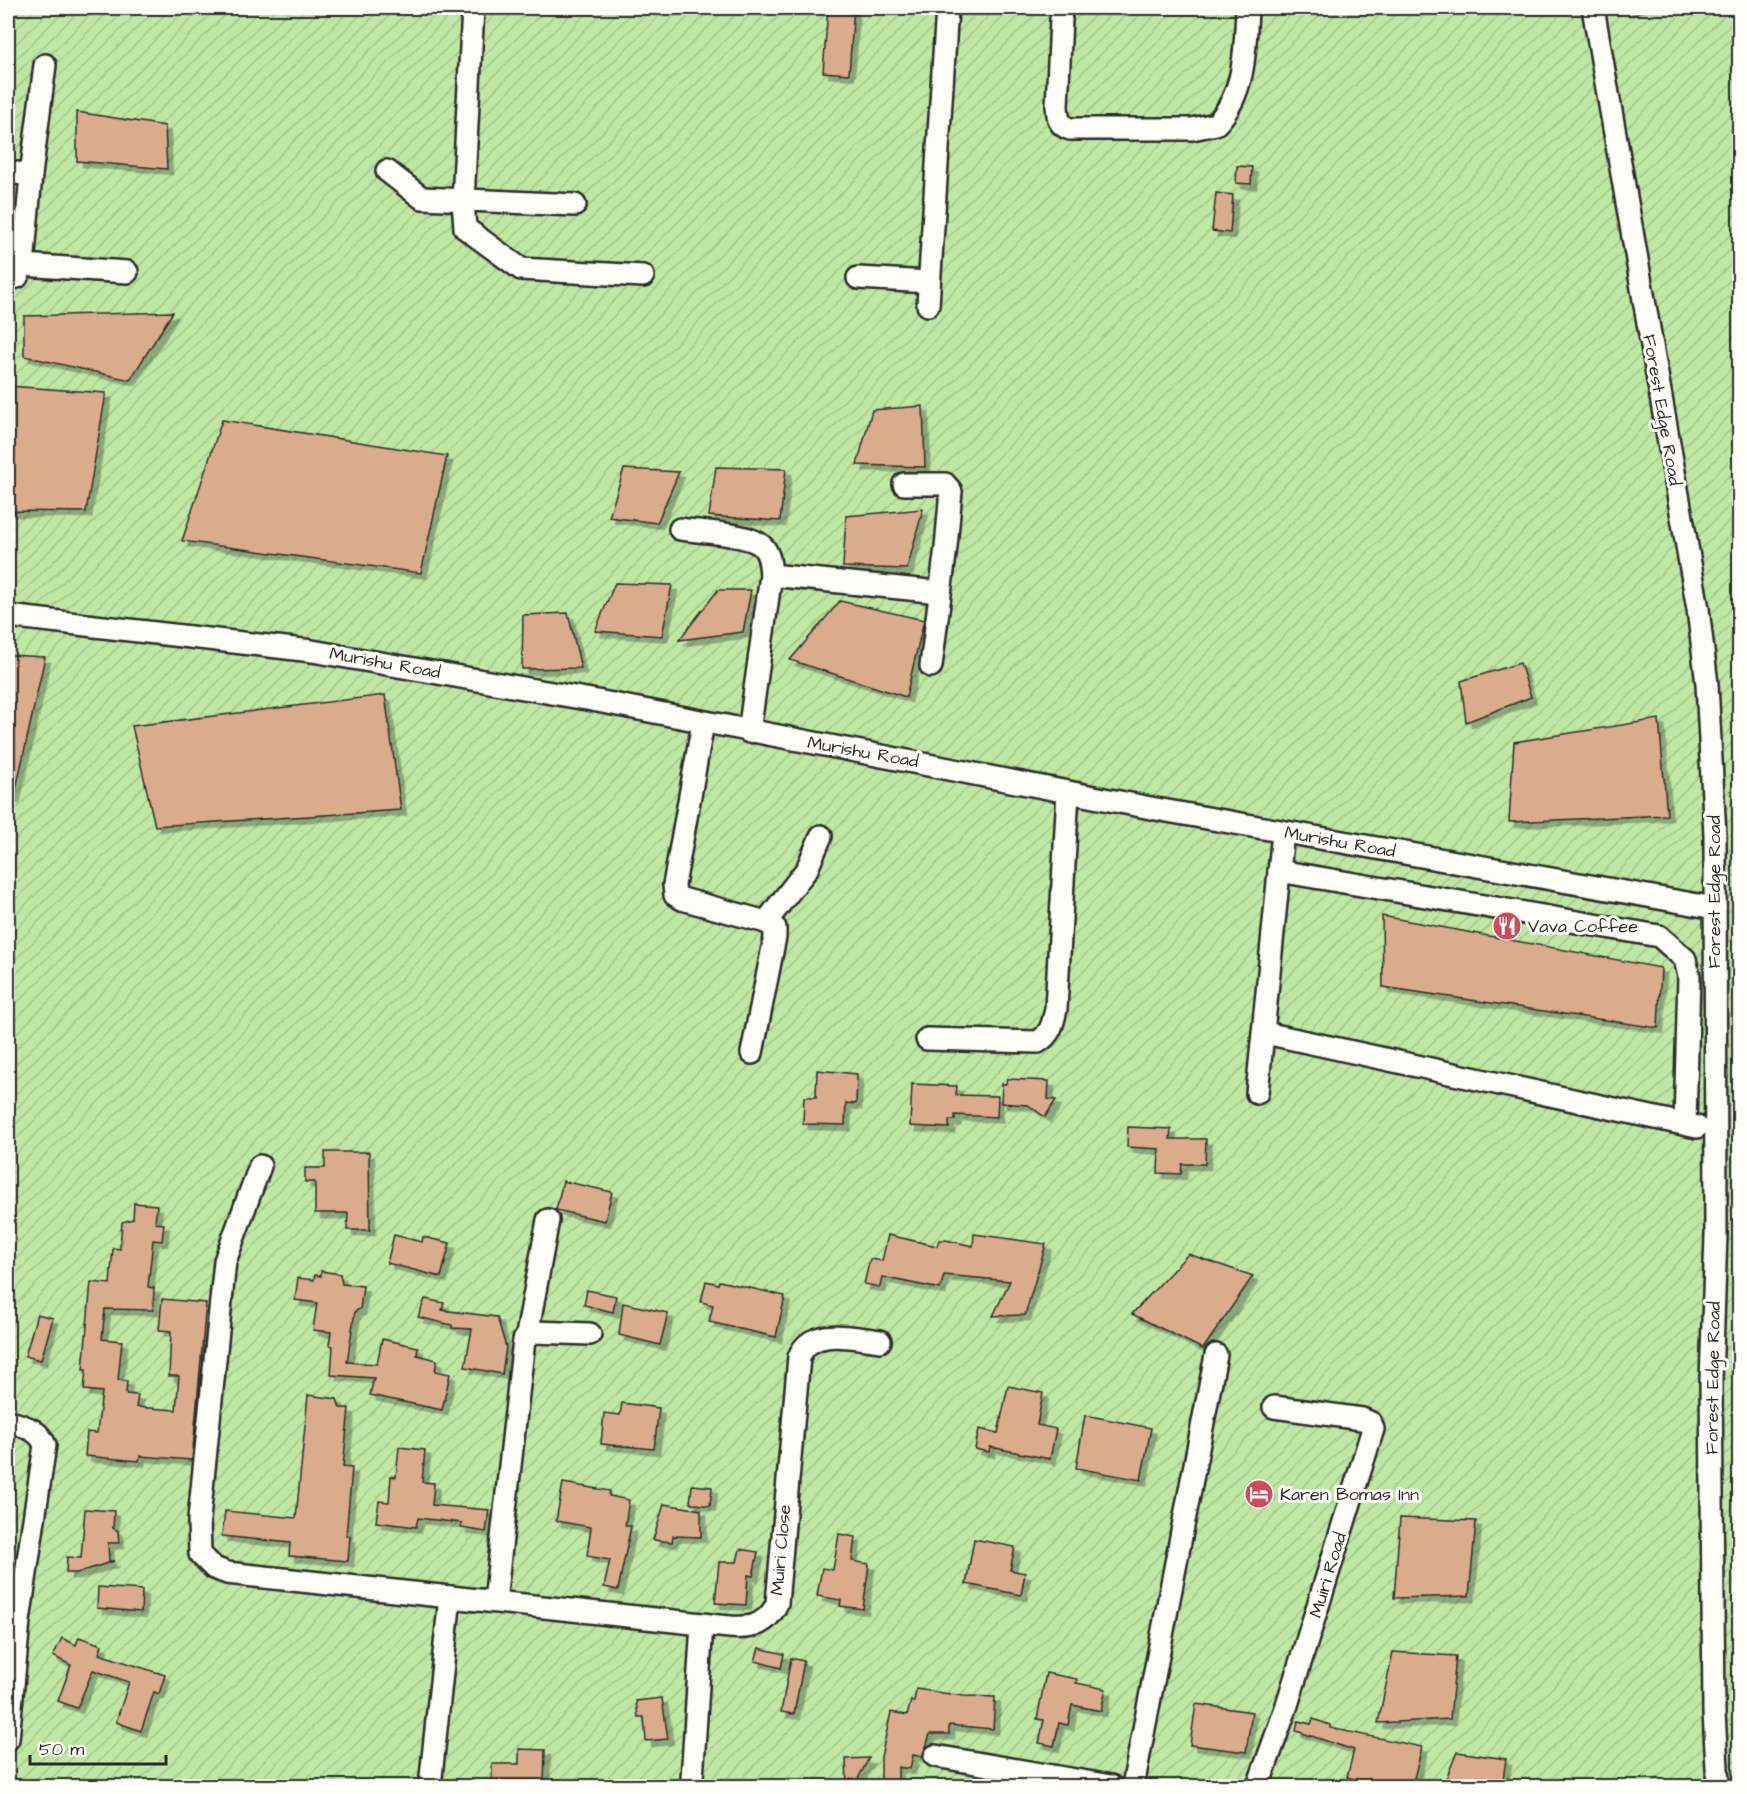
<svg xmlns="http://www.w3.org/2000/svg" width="1747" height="1794" viewBox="0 0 1747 1794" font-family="'Architects Daughter',sans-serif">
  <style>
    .garden { fill: url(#garden-furrows); stroke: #748967; stroke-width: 1.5 }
    .building { fill: #daac8b; stroke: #2b2b2b; stroke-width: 1.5; filter: url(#shadow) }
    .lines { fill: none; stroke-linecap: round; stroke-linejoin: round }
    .minor-casing { stroke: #2b2b2b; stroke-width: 26 }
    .minor { stroke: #fdfcf7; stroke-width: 21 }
    .labels { text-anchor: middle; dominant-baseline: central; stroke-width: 6; stroke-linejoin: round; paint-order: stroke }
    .street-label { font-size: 18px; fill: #2b2b2b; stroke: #fdfcf7 }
    .poi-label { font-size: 18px; fill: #2b2b2b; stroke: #fdfcf7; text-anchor: start }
  </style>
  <defs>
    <pattern id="garden-furrows" width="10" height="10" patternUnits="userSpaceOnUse" patternTransform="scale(1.5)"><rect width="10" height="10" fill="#bee7a3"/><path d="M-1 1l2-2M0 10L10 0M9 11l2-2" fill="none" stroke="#a3c68c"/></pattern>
    <filter id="shadow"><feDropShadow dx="5.5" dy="5.5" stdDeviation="0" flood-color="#0004"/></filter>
  </defs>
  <rect width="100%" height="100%" fill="#f6ece1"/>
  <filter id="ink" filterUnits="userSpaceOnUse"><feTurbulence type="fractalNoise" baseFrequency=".0167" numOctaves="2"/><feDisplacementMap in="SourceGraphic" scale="12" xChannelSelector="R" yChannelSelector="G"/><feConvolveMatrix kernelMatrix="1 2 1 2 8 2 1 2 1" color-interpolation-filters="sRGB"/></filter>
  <g filter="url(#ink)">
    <!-- garden -->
    <polygon class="garden" points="8,8 1626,8 1628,16 1655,8 1739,8 1740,723 1735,727 1740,888 1739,1786 8,1786"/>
    <!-- building -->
    <g class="building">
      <polygon points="828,8 854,8 849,74 823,72"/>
      <polygon points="77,112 165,126 167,169 77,161"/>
      <polygon points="1237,166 1252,167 1251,184 1236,183"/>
      <polygon points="1216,193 1233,195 1230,233 1212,231"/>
      <polygon points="173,312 130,380 24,356 24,316"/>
      <polygon points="8,386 106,393 86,512 8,511"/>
      <polygon points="923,406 925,467 857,465 872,410"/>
      <polygon points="222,420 447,456 421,573 182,541"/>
      <polygon points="716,467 786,469 780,521 709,516"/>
      <polygon points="624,469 679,472 657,523 609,517"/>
      <polygon points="923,509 907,569 843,567 846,516"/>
      <polygon points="615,583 672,585 662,636 595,631"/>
      <polygon points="718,590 751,590 743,632 679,640"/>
      <polygon points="840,601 924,620 906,697 790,660"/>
      <polygon points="568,613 581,668 522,669 523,615"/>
      <polygon points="8,655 45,657 14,798 8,798"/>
      <polygon points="1520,663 1531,697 1466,722 1461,681"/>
      <polygon points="385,695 401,810 155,826 132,726"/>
      <polygon points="1659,719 1667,815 1509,822 1514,742"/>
      <polygon points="1382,916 1661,968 1658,1028 1383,987"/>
      <polygon points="817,1070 857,1074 856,1104 846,1103 845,1125 803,1124 804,1097 816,1097"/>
      <polygon points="1007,1079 1049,1081 1048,1099 1056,1100 1045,1117 1028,1105 1001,1103 1002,1084 1006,1084"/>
      <polygon points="912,1084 957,1086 956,1095 998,1096 997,1117 955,1115 955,1120 949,1120 949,1128 910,1126"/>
      <polygon points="1128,1127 1171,1129 1170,1139 1206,1139 1205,1164 1182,1164 1181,1174 1158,1173 1159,1149 1127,1147"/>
      <polygon points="325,1152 369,1152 370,1230 347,1230 348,1213 315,1213 315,1182 305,1182 305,1168 325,1168"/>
      <polygon points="563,1181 612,1192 605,1221 556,1210"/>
      <polygon points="134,1203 157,1205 155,1223 164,1224 162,1241 153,1240 148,1287 154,1288 153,1310 105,1309 102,1339 122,1341 118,1380 127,1381 126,1394 138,1395 136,1407 176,1410 179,1376 169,1376 171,1331 159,1330 162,1299 206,1303 192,1460 140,1456 139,1461 85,1456 87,1432 97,1433 102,1392 84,1390 86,1370 83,1370 91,1282 110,1284 113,1248 120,1249 122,1222 133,1219"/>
      <polygon points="974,1234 1046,1244 1025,1315 993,1316 1010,1281 944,1275 940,1289 882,1277 880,1287 864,1284 870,1259 882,1261 888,1235 937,1246 939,1240 946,1240 973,1246"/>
      <polygon points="394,1235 422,1242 423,1237 450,1243 441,1277 387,1263"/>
      <polygon points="1188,1254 1253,1276 1203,1349 1132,1314"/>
      <polygon points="321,1271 340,1274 342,1284 363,1286 360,1309 355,1311 347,1362 377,1364 382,1339 418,1347 417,1355 437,1360 435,1371 450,1374 442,1410 370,1395 374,1378 331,1375 333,1346 329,1345 331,1332 313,1330 317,1303 295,1300 298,1278 314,1280 315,1275 321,1276"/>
      <polygon points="706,1281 718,1284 719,1281 785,1296 776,1337 709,1322 713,1305 701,1302"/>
      <polygon points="587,1290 616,1296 613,1312 584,1305"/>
      <polygon points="425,1299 444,1303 442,1310 497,1317 506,1347 502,1374 465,1367 472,1329 452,1328 452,1325 418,1317"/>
      <polygon points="623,1303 668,1313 660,1345 619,1335"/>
      <polygon points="37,1314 53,1318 41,1360 25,1356"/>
      <polygon points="1008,1386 1043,1393 1037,1425 1056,1429 1050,1459 990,1447 989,1452 975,1449 979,1429 998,1433"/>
      <polygon points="308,1395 337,1399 340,1408 349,1408 343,1467 352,1468 346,1536 350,1536 348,1561 289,1556 290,1543 222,1536 225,1511 296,1518"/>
      <polygon points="622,1403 659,1408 654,1449 601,1444 604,1413 620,1415"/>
      <polygon points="1085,1415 1151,1428 1141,1480 1076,1468"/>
      <polygon points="399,1447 425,1450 422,1482 434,1483 432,1505 489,1510 486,1532 461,1528 462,1523 418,1518 416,1527 376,1522 379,1501 389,1502 391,1476 396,1477"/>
      <polygon points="563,1483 610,1491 609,1496 629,1500 625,1526 631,1526 618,1590 604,1587 610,1560 587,1556 591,1527 556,1521"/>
      <polygon points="692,1485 712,1487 710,1506 690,1503"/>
      <polygon points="664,1504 701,1510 701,1537 673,1536 672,1542 653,1540"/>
      <polygon points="85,1509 114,1511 113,1528 118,1531 119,1543 108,1543 109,1561 114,1561 77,1573 66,1573 67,1557 81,1558"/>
      <polygon points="1400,1518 1476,1521 1469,1596 1394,1598"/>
      <polygon points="839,1534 855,1537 852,1561 869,1564 863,1609 840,1606 841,1600 817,1596 822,1568 833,1570"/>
      <polygon points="974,1539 1015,1547 1010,1570 1025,1573 1021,1595 966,1584"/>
      <polygon points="740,1549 758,1552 753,1576 748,1575 746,1605 715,1603 719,1562 737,1562"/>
      <polygon points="98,1587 142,1590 141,1612 97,1608"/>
      <polygon points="79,1637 102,1645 99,1654 165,1675 159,1694 154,1692 141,1731 116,1722 129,1682 93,1670 77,1708 58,1701 71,1665 53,1656 62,1638 76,1645"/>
      <polygon points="759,1648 784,1654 781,1668 755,1661"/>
      <polygon points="1393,1652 1456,1656 1450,1719 1378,1723"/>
      <polygon points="791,1658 804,1661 794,1714 781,1712"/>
      <polygon points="1046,1673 1077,1679 1076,1683 1106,1689 1101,1711 1072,1705 1068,1725 1059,1723 1054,1746 1039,1743 1044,1720 1037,1719"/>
      <polygon points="916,1689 963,1696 995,1697 993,1729 949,1725 949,1734 930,1734 923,1757 913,1755 910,1769 898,1767 898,1784 881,1783 881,1757 891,1712 907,1715 911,1701 914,1702"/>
      <polygon points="662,1698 668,1739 646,1741 644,1717 638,1717 636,1701"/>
      <polygon points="1196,1704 1252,1712 1246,1752 1190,1745"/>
      <polygon points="1313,1719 1330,1725 1330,1728 1422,1747 1412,1786 1377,1786 1347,1777 1354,1750 1296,1731 1298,1721 1311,1724"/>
      <polygon points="519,1749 545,1750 544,1786 492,1786 492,1764 519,1764"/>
      <polygon points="1457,1752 1506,1759 1502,1786 1443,1786"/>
      <polygon points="869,1758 854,1786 847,1786 846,1759"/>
    </g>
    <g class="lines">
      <!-- minor casing -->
      <g class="minor-casing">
        <g id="minor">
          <polyline points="473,8 463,201 465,228 521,269 643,276"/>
          <polyline points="1593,8 1698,609 1707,684 1715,835 1716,1235 1711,1381 1714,1713 1718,1786"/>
          <path d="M1061,19L1057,106C1058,118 1058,125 1070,129H1192L1216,124C1246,93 1245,48 1247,8"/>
          <polyline points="387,171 422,198 575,205"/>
          <polyline points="8,172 31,175 45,65"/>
          <polyline points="23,265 127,272"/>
          <polyline points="858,278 929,282"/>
          <polyline points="8,279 17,277 23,265 31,175"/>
          <polyline points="928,305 947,8"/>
          <polyline points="904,484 945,484 951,491 946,547 931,666"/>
          <path d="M680,529C699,532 751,533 763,547C770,555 770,565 771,575L749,732"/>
          <polyline points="771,575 939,592"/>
          <polyline points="8,616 312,651 592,700 1156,809 1715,908"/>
          <polyline points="703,723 674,885 675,895 682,899 766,922 775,928 775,937 752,1053"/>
          <polyline points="1279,871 1659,936 1685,959 1689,976 1685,1124"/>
          <polyline points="766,922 807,869 821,836"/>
          <polyline points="1265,1033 1697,1127"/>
          <path d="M927,1039L1038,1042C1051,1034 1053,1023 1056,1009L1068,792"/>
          <polyline points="1257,1093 1283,832"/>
          <polyline points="260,1166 225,1261 199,1519 200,1554 214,1568 227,1573 450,1597 430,1786"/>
          <polyline points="527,1335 548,1220"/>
          <path d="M8,1421C24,1427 38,1428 45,1445L19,1621L8,1739"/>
          <path d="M450,1597L702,1624C732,1627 763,1636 777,1603L799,1357C811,1326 853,1338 880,1341"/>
          <polyline points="495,1601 524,1340 534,1332 590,1334"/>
          <polyline points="935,1756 1111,1786"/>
          <polyline points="692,1779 702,1624"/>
          <polyline points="1133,1786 1216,1355"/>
          <polyline points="1258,1786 1286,1708 1373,1429 1371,1423 1362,1419 1274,1407"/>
        </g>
      </g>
      <!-- minor -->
      <use href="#minor" class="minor"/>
    </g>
  </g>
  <!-- icons -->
  <defs>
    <g id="restaurant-disc" transform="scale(1.5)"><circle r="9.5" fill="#d1495b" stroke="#fdfcf7"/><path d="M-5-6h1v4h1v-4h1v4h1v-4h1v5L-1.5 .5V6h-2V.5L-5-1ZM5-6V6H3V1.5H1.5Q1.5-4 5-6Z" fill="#fff"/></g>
    <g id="hotel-disc" transform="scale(1.5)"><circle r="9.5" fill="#d1495b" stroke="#fdfcf7"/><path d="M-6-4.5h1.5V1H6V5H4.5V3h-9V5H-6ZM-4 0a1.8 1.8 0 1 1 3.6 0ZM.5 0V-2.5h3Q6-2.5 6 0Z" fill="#fff"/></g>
  </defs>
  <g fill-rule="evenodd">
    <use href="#restaurant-disc" x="1507" y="926"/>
    <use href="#hotel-disc" x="1259" y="1494"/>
  </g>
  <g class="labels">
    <!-- street labels -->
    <g class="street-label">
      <text transform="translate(1662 410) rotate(80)">Forest Edge Road</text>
      <text transform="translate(385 663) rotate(10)">Murishu Road</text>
      <text transform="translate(863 752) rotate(10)">Murishu Road</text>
      <text transform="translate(1340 842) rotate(10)">Murishu Road</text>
      <text transform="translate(1714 892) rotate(-90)">Forest Edge Road</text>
      <text transform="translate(1713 1378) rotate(-89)">Forest Edge Road</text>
      <text transform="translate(781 1550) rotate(-85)">Muiri Close</text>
      <text transform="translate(1328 1575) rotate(-73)">Muiri Road</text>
    </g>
    <!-- poi labels -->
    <g class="poi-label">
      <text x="1528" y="926">Vava Coffee</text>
      <text x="1280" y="1494">Karen Bomas Inn</text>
    </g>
  </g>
  <!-- margin -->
  <rect width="1747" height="1794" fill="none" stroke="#fdfcf7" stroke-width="30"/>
  <rect x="15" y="15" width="1717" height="1764" fill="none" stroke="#2b2b2b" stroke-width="2" filter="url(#ink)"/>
  <!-- scale -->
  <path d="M30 1755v9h136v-9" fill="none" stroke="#2b2b2b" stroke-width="3"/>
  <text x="39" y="1755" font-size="18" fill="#2b2b2b" stroke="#fdfcf7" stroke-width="4.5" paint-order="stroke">50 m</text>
</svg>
